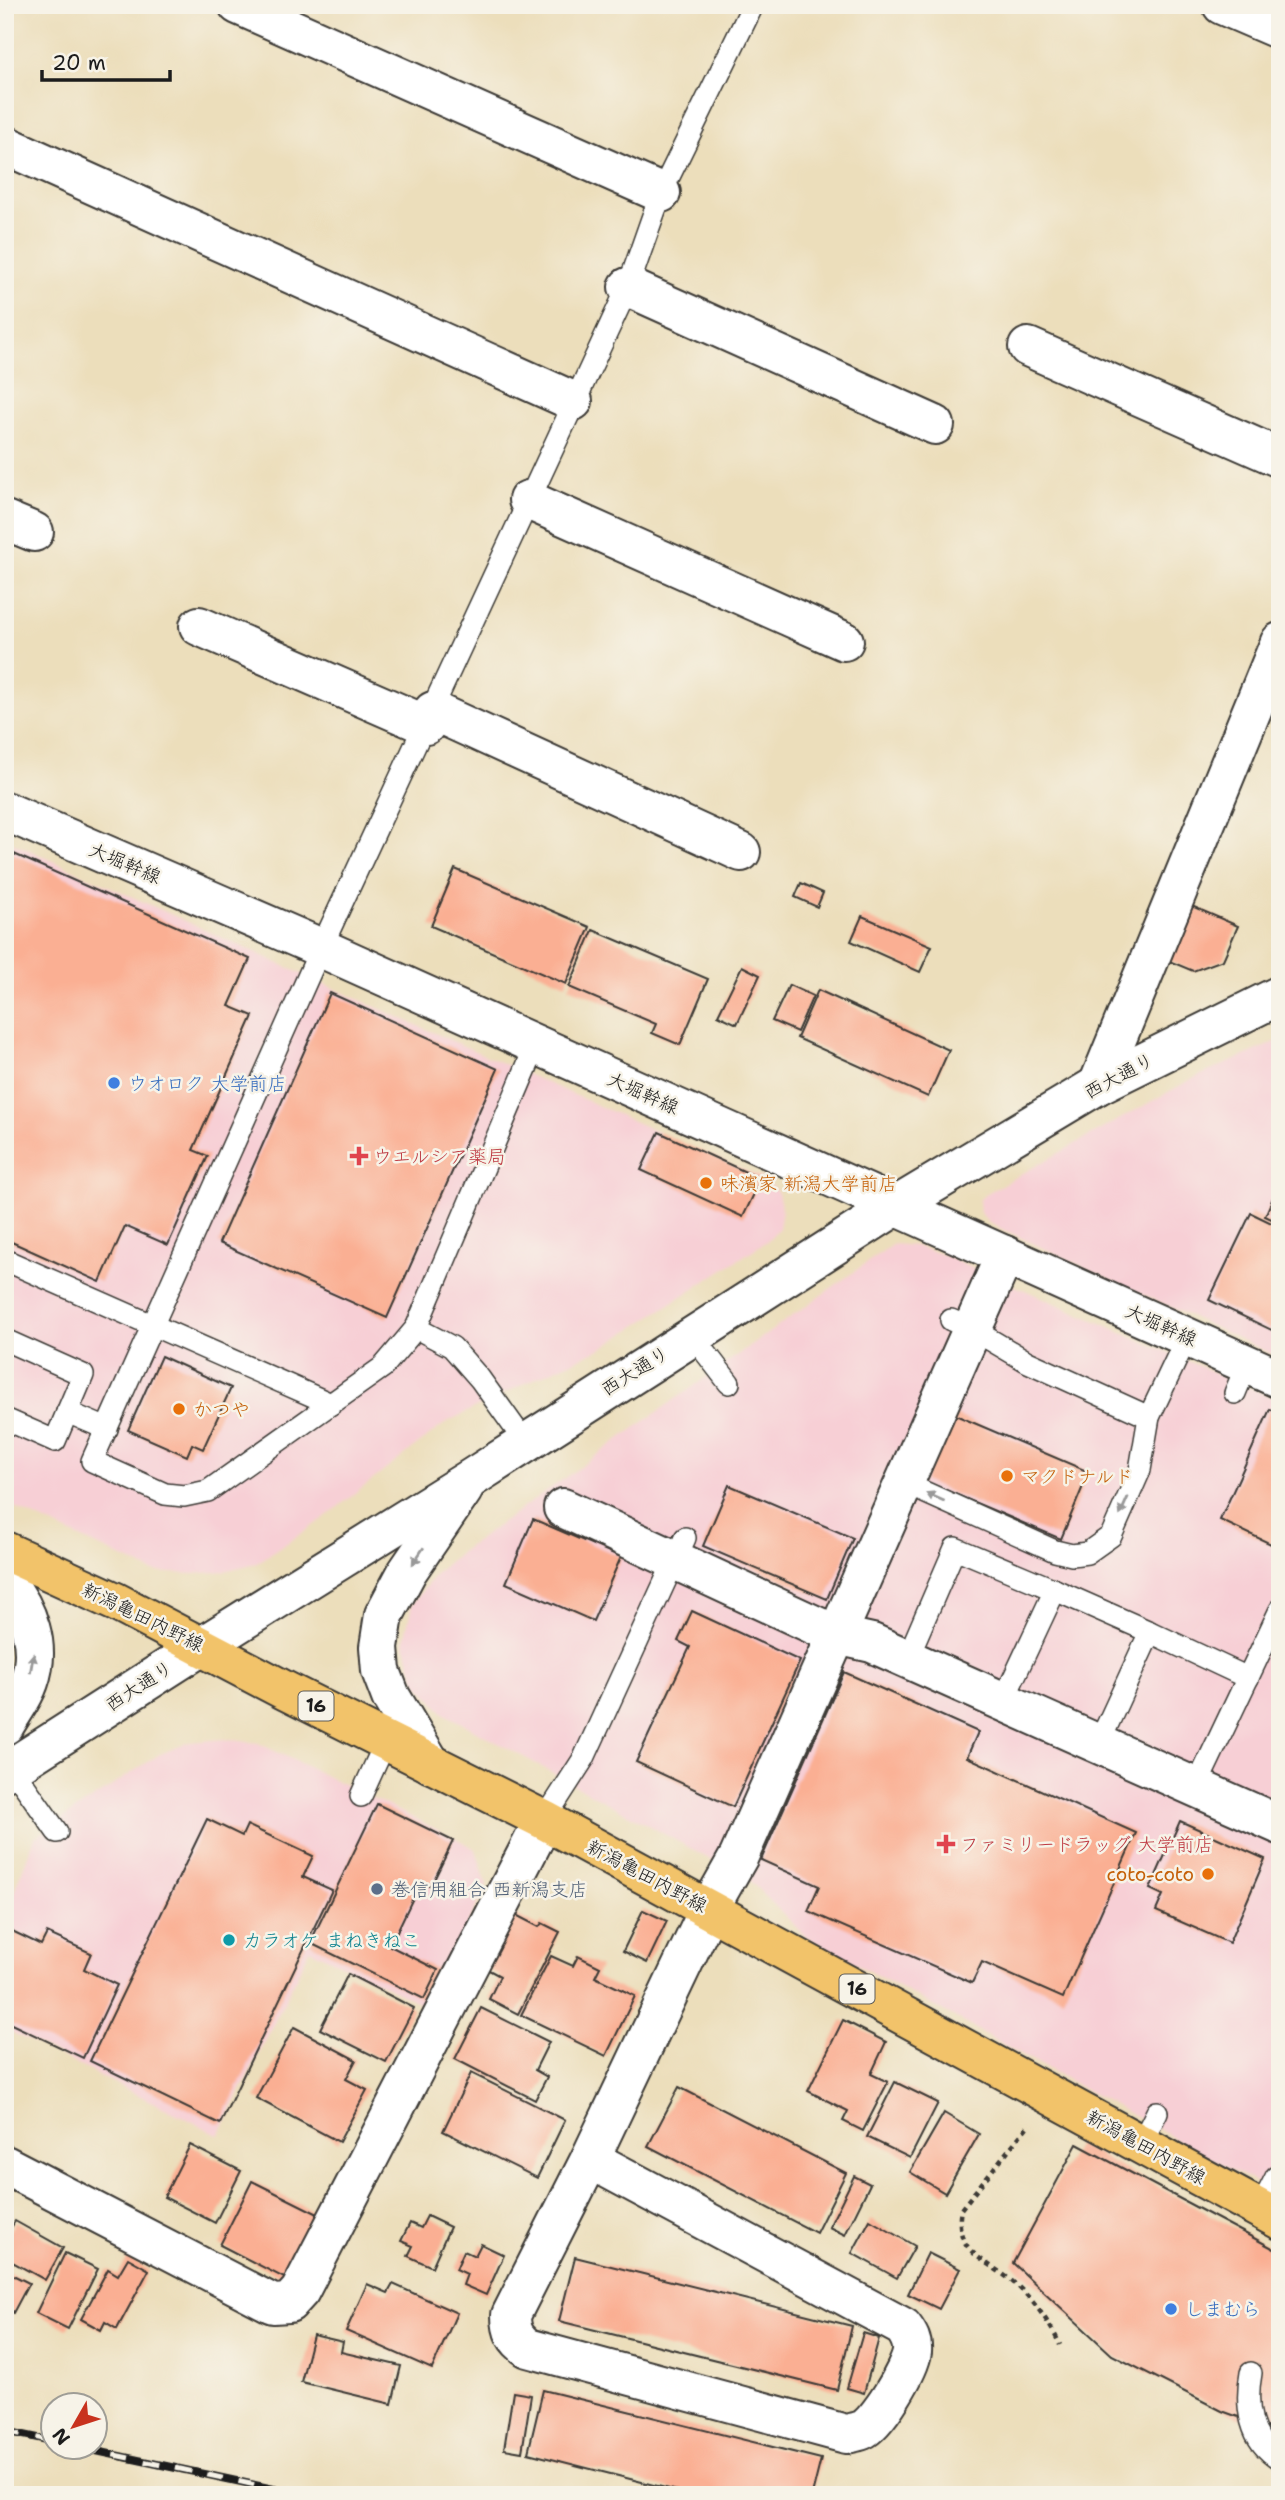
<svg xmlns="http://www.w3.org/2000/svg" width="1285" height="2500" viewBox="0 0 1285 2500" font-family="'Shantell Sans','Klee One',sans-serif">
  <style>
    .built { fill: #f7cfd5 }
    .building { fill: #faaf93 }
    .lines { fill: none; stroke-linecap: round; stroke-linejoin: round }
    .service-casing { stroke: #3b3934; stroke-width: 24 }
    .minor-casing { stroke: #3b3934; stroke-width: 42 }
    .tertiary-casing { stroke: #3b3934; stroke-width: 42 }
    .primary-casing { stroke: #3b3934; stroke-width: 42 }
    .path { stroke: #3b3934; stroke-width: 4.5; stroke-dasharray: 5 5; stroke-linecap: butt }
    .service { stroke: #fff; stroke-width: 21 }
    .minor { stroke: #fff; stroke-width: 38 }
    .tertiary { stroke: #fff; stroke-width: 38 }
    .primary { stroke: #f2c36a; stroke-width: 38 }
    .rail-casing { stroke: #1c1c1c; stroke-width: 8 }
    .rail { stroke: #f7f3e8; stroke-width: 5; stroke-dasharray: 16; stroke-linecap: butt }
    .oneway { fill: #999 }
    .shop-dot { fill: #3f7fe0; stroke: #f7f3e8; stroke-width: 2.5 }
    .health-dot { fill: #e0444e; stroke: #f7f3e8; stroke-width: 2.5 }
    .food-dot { fill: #e8710a; stroke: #f7f3e8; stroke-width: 2.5 }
    .service-dot { fill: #5c6f8a; stroke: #f7f3e8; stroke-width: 2.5 }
    .culture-dot { fill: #0f9aa8; stroke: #f7f3e8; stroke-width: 2.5 }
    .labels { text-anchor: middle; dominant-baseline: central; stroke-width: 5; stroke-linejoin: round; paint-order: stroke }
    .shield { fill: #f7f3e8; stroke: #5e5c59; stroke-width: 2 }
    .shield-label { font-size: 18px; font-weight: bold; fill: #1c1c1c }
    .street-label { font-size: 19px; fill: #1c1c1c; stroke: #f7f3e8 }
    .shop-label { font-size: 19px; fill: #366cbe; stroke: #f7f3e8; text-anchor: start }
    .health-label { font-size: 19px; fill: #be3a42; stroke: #f7f3e8; text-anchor: start }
    .food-label { font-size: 19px; fill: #c56008; stroke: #f7f3e8; text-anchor: start }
    .service-label { font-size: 19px; fill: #4e5e75; stroke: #f7f3e8; text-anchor: start }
    .culture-label { font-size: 19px; fill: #0d838f; stroke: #f7f3e8; text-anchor: start }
  </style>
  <rect width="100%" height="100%" fill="#f7f3e8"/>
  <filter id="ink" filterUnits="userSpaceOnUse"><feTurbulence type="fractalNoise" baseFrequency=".0143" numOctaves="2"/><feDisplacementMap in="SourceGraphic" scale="14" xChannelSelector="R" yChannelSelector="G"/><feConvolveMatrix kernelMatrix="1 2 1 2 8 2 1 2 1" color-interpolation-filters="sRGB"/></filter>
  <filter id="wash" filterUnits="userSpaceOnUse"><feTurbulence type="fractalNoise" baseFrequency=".00686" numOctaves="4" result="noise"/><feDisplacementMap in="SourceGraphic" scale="28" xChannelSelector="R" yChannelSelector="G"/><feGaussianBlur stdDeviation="1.57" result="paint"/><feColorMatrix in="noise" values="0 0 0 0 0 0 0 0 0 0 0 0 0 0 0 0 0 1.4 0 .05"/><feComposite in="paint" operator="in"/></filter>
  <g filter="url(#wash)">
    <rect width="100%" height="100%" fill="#ecdebb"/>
    <!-- built -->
    <g class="built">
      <polygon points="5,839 333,988 766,1180 778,1193 782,1210 779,1228 767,1241 602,1348 540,1376 447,1422 320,1521 257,1563 224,1571 193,1574 153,1572 5,1503"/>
      <polygon points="1280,1040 1280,1358 991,1224 980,1213 979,1200 987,1193 1190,1080"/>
      <polygon points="893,1244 915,1246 944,1255 1280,1401 1280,2196 805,1936 750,1881 445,1714 416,1682 404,1641 412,1604 437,1572 458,1554"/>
      <polygon points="224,1739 258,1743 467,1844 476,1850 487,1885 428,2007 310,1949 219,2135 5,2029 5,1914 35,1837 160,1754 190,1742"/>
    </g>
    <g id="blocks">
      <!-- building -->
      <g class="building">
        <polygon points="5,850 250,959 229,1006 253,1016 193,1150 208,1156 168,1245 125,1226 100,1282 5,1239"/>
        <polygon points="455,869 590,927 566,984 431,926"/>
        <polygon points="801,883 823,893 817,907 795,897"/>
        <polygon points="1180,901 1238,926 1223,960 1193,971 1157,956"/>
        <polygon points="862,916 932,946 920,972 851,941"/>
        <polygon points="593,930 708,979 680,1045 652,1033 656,1024 569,987"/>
        <polygon points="742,966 760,975 737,1024 718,1015"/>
        <polygon points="789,985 813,996 797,1032 772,1021"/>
        <polygon points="818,990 949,1050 928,1097 797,1038"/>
        <polygon points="330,993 498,1069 387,1318 219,1243"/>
        <polygon points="659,1132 761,1179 743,1217 641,1170"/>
        <polygon points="1280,1182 1280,1223 1265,1216"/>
        <polygon points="1251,1213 1280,1227 1280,1334 1209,1300"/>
        <polygon points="161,1356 231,1388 203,1449 192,1444 187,1456 128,1430"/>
        <polygon points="1270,1409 1280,1414 1280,1531 1273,1545 1220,1520"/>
        <polygon points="953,1414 1089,1472 1061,1539 924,1481"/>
        <polygon points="729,1485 853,1538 827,1599 703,1546"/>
        <polygon points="533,1519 621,1557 593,1621 506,1583"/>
        <polygon points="692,1611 800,1661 733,1807 636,1762 690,1647 678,1641"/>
        <polygon points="844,1672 978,1732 967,1757 1136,1833 1063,1998 982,1962 972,1983 808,1911 819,1886 761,1860"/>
        <polygon points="377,1804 453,1841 431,1886 421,1881 390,1946 438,1970 424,1999 310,1943"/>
        <polygon points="207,1819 242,1836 247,1825 313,1856 303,1877 332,1890 220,2124 90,2061"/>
        <polygon points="1180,1821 1265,1859 1229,1943 1156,1911 1163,1895 1150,1889"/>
        <polygon points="643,1910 667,1921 647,1963 623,1951"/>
        <polygon points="514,1914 539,1927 542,1923 560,1932 518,2014 489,1999 500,1976 487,1969"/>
        <polygon points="8,1929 41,1945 47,1933 91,1953 84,1969 117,1985 83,2058 5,2021 5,1935"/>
        <polygon points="551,1956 573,1966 578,1956 600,1967 595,1977 635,1996 606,2056 521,2015"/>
        <polygon points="348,1974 414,2008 386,2062 320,2029"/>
        <polygon points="481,2008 549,2042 535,2070 547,2077 535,2100 455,2059"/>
        <polygon points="843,2020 886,2042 871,2074 888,2082 863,2131 843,2121 848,2111 808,2091"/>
        <polygon points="294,2027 356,2060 346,2079 367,2090 339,2142 256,2098"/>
        <polygon points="471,2073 565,2120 537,2178 443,2131"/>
        <polygon points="895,2082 938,2103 910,2158 867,2137"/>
        <polygon points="679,2087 846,2173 816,2233 648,2146"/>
        <polygon points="944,2113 979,2134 945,2193 910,2172"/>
        <polygon points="1077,2144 1280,2252 1280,2432 1222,2411 1112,2355 1013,2263"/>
        <polygon points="190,2145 241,2171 215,2223 164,2197"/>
        <polygon points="854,2176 870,2184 845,2235 829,2227"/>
        <polygon points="252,2181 318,2214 286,2279 220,2245"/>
        <polygon points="427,2216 450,2227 432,2267 408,2256 413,2246 401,2241 410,2223 421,2228"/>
        <polygon points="870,2220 915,2246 897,2278 852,2253"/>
        <polygon points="15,2221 63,2248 45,2280 5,2258 5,2238"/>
        <polygon points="481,2244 504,2255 486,2295 463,2285 467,2274 456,2269 464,2251 475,2256"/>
        <polygon points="65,2253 98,2269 68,2329 36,2313"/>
        <polygon points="928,2253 960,2269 939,2309 908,2294"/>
        <polygon points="575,2257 852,2326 837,2390 559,2321"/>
        <polygon points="128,2258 149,2270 117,2329 105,2322 101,2330 81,2319 108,2269 118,2275"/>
        <polygon points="5,2271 29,2283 13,2313 5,2309"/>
        <polygon points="367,2284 388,2293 393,2284 457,2313 432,2369 346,2331"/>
        <polygon points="863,2333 879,2338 864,2393 847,2388"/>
        <polygon points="313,2335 343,2342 341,2352 401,2366 392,2404 301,2382"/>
        <polygon points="543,2390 821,2459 812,2495 693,2495 528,2453"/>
        <polygon points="513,2392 531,2395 522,2452 504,2449"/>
      </g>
    </g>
  </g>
  <g filter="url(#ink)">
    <use href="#blocks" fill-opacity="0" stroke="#3b3934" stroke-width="2"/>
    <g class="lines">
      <!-- service casing -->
      <g class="service-casing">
        <g id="service">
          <polyline points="5,1260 331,1404"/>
          <polyline points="951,1320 972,1329 1028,1362 1149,1417"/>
          <polyline points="416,1328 383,1367 208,1491 184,1496 165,1494 92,1461 321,948 628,287 661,193 753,5"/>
          <polyline points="692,1335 729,1383"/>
          <polyline points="5,1340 83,1375 55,1441 5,1419"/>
          <polyline points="1235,1393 1247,1364"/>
          <polyline points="67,1412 107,1429"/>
          <polyline points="525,1442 480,1379 452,1347 416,1328 536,1045"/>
          <polyline points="904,1483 1055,1551 1072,1555 1087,1553 1111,1536 1140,1470 1149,1417 1187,1337"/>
          <polyline points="907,1659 955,1548 1055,1590"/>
          <polyline points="1003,1701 1055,1590 1150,1632"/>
          <polyline points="1099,1743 1150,1632 1248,1678"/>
          <polyline points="12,1768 57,1832"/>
          <polyline points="1196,1787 1280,1610"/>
          <polyline points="361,1796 386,1741"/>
          <polyline points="544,1820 584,1758 685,1538"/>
          <polyline points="1141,2144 1157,2112"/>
          <polyline points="1260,2209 1276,2177"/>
          <path d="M1251,2373C1245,2405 1249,2441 1280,2459"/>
        </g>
      </g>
      <!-- minor casing -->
      <g class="minor-casing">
        <g id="minor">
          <polyline points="238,5 661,193"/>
          <polyline points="1222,5 1280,30"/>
          <polyline points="5,145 573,401"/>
          <polyline points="628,287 935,425"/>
          <polyline points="1028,347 1280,458"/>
          <polyline points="528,500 844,641"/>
          <polyline points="5,520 34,532"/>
          <polyline points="199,626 426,725"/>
          <polyline points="433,711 741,852"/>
          <polyline points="1098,1085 1280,642"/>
          <polyline points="563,1508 836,1635 872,1643 1280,1825"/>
          <path d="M590,2159L903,2327C909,2335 913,2342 912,2352C910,2369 877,2424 862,2430C857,2432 851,2433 846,2434L528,2348C515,2339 511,2331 511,2315L590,2159L709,1909L739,1856L1005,1255"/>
          <polyline points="5,2165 273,2304 289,2303 300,2291 544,1820"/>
        </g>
      </g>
      <!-- tertiary casing -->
      <g class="tertiary-casing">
        <g id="tertiary">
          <polyline points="5,811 321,948 1280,1379"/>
          <path d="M5,1581C28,1609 42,1646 29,1682C24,1697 13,1711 5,1725"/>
          <polyline points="431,1764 391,1697 381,1671 379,1647 384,1615 407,1572 463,1490"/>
          <polyline points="5,1772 202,1646 470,1479 896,1206 1098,1085 1280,995"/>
        </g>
      </g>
      <!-- primary casing -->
      <g class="primary-casing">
        <polyline id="primary" points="5,1551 116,1602 286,1691 544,1820 1280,2220"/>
      </g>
      <!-- path -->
      <path class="path" d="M1027,2127L961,2209C953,2254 987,2259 1014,2283C1033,2299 1050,2323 1060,2345"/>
      <!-- service -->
      <use href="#service" class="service"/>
      <!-- minor -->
      <use href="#minor" class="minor"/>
      <!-- tertiary -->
      <use href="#tertiary" class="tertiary"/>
      <!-- primary -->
      <use href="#primary" class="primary"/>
      <!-- rail casing -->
      <g class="rail-casing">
        <g id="rail">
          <polyline points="5,2431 52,2441"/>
          <polyline points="82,2448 302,2495"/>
        </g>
      </g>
      <!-- rail -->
      <use href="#rail" class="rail"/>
    </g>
    <!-- one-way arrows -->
    <defs><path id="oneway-solid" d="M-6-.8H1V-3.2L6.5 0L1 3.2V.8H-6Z" transform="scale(1.75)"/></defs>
    <g class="oneway">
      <use href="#oneway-solid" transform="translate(935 1497) rotate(-156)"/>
      <use href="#oneway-solid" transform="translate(1124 1506) rotate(114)"/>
      <use href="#oneway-solid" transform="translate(418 1556) rotate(124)"/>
      <use href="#oneway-solid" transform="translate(32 1663) rotate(-80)"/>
    </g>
  </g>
  <!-- markers -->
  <g class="shop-dot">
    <circle cx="114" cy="1083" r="7"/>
    <circle cx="1171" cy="2309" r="7"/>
  </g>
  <g class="health-dot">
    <path d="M355.5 1145.5h7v7h7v7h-7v7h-7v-7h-7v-7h7z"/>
    <path d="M942.5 1833.5h7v7h7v7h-7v7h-7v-7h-7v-7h7z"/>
  </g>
  <g class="food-dot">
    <circle cx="706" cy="1183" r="7"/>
    <circle cx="179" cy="1409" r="7"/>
    <circle cx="1007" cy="1476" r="7"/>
    <circle cx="1208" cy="1874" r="7"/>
  </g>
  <circle class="service-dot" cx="377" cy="1889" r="7"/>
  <circle class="culture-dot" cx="229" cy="1940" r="7"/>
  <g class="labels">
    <!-- shield labels -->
    <g class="shield">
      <rect x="298.5" y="1691.5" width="35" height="29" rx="5"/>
      <rect x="839.5" y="1974.5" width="35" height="29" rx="5"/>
    </g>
    <g class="shield-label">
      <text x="316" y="1706">16</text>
      <text x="857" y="1989">16</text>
    </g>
    <!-- street labels -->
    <g class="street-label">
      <text transform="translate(125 863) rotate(23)">大堀幹線</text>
      <text transform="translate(1119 1076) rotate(-28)">西大通り</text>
      <text transform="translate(643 1093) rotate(24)">大堀幹線</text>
      <text transform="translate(1161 1325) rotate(24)">大堀幹線</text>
      <text transform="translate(635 1371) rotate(-32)">西大通り</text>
      <text transform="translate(143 1617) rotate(26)">新潟亀田内野線</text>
      <text transform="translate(139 1686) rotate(-33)">西大通り</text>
      <text transform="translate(647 1876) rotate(28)">新潟亀田内野線</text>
      <text transform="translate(1146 2147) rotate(29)">新潟亀田内野線</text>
    </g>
    <!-- shop labels -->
    <g class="shop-label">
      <text x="128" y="1083">ウオロク 大学前店</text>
      <text x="1185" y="2309">しまむら</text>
    </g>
    <!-- health labels -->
    <g class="health-label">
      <text x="373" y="1156">ウエルシア薬局</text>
      <text x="960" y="1844">ファミリードラッグ 大学前店</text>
    </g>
    <!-- food labels -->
    <g class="food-label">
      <text x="720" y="1183">味濱家 新潟大学前店</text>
      <text x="193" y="1409">かつや</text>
      <text x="1021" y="1476">マクドナルド</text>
      <text x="1194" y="1874" text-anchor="end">coto-coto</text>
    </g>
    <!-- service labels -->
    <g class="service-label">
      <text x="391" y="1889">巻信用組合 西新潟支店</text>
    </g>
    <!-- culture labels -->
    <g class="culture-label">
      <text x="243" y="1940">カラオケ まねきねこ</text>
    </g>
  </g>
  <!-- margin -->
  <rect width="1285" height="2500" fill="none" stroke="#f7f3e8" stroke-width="28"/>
  <!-- north arrow -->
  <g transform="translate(74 2426) rotate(231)"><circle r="33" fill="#f7f3e8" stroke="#9f9d96" stroke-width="2"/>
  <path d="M0-5L12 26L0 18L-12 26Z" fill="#c8321e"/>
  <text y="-10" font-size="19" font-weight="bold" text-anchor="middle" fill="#1c1c1c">N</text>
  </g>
  <!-- scale -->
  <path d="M42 70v10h128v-10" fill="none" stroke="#1c1c1c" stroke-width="3.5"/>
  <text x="52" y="70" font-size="21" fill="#1c1c1c" stroke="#f7f3e8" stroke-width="5" paint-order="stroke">20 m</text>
</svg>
